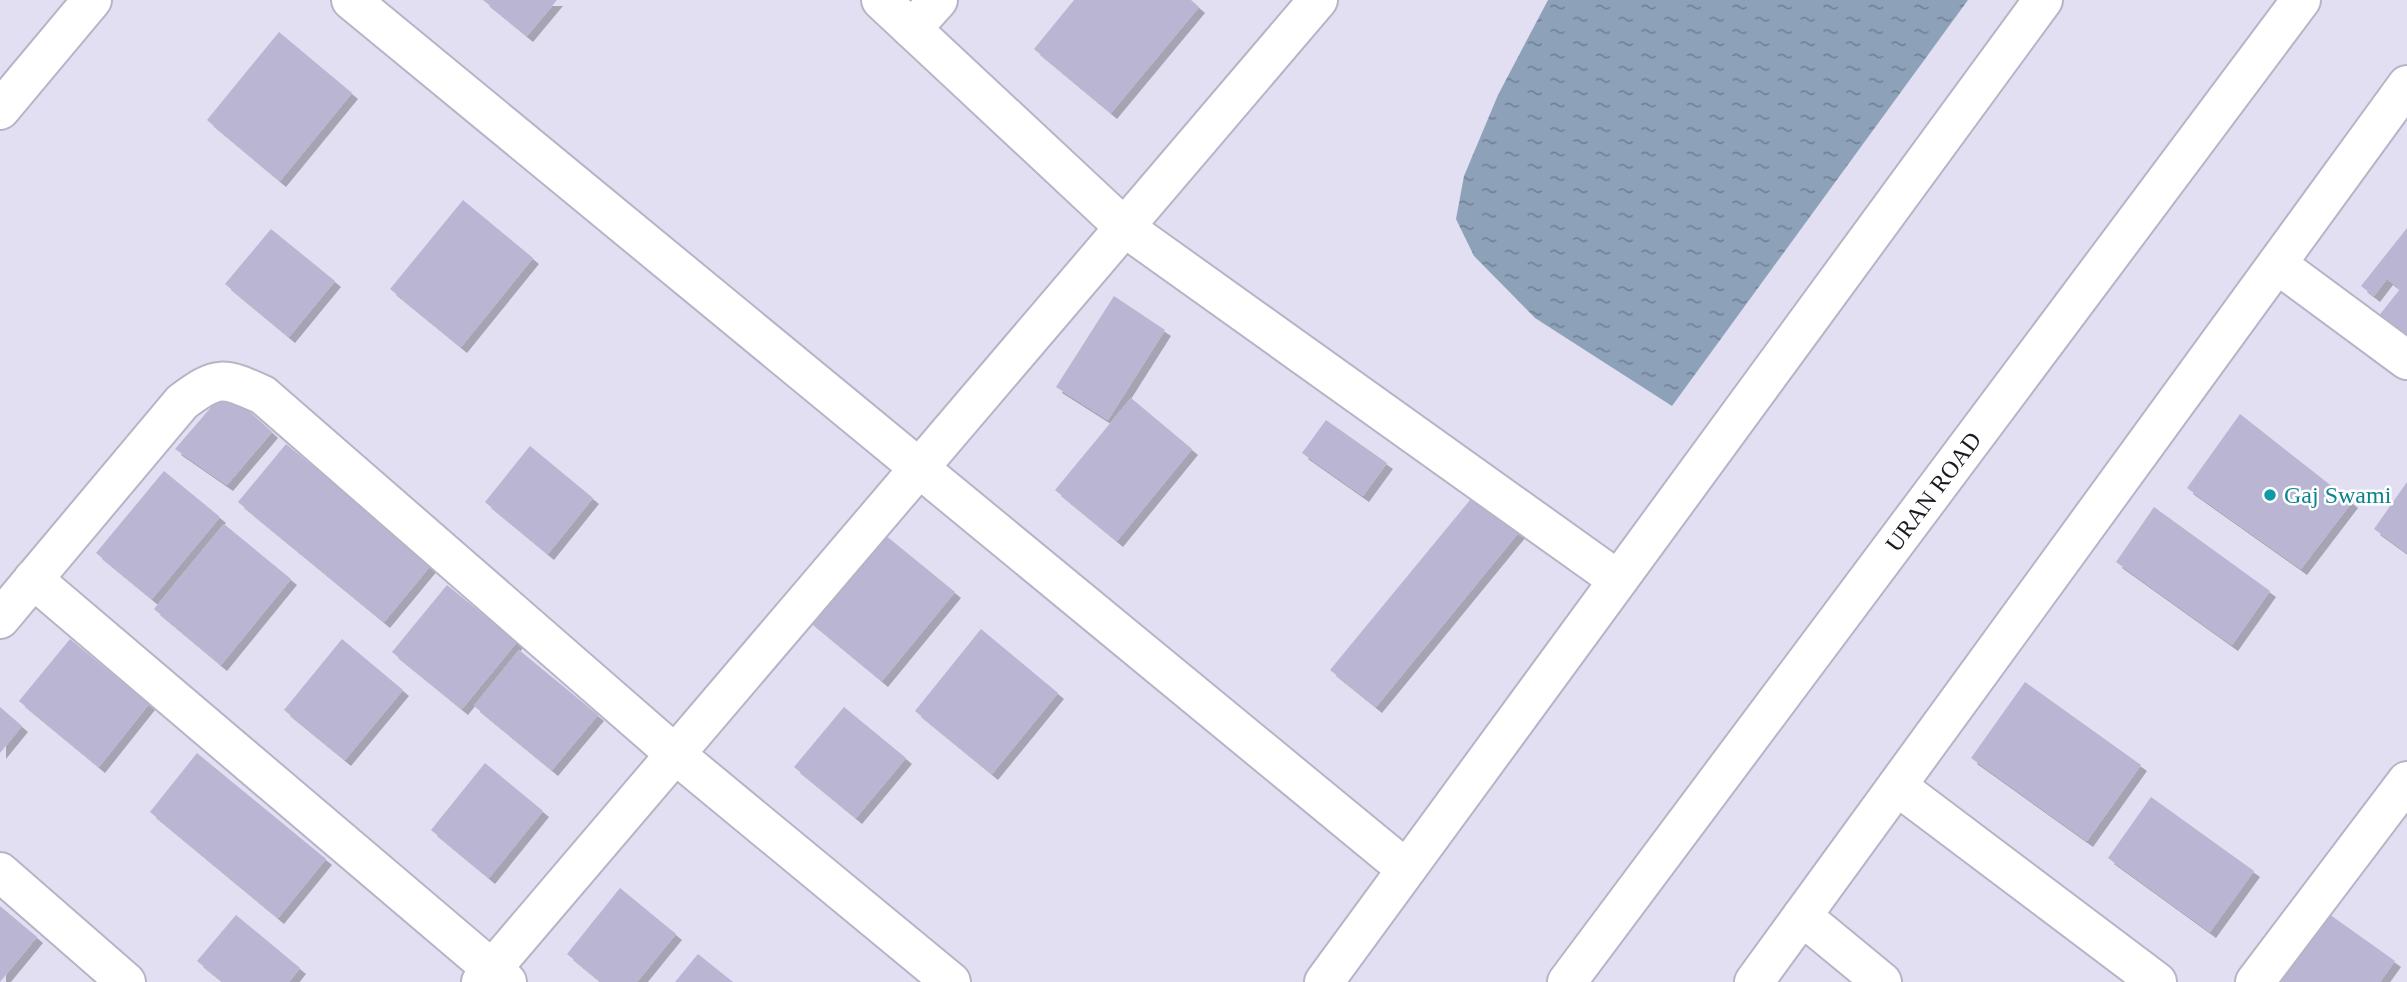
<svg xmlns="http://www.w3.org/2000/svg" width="2407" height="982" viewBox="0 0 2407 982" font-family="'Times New Roman',serif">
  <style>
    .water { fill: url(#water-ripples) }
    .building { fill: #b9b5d3; filter: url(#shadow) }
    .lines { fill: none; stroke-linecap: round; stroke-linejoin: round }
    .minor-casing { stroke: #b6b4c6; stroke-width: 42 }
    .primary-casing { stroke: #b6b4c6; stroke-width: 42 }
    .minor { stroke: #fff; stroke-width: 38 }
    .primary { stroke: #fff; stroke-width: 38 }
    .culture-dot { fill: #0f9aa8; stroke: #fff; stroke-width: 2.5 }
    .labels { text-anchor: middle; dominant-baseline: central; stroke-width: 5; stroke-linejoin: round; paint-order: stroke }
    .street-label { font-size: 24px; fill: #1a1920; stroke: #fff }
    .culture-label { font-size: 24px; fill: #0d838f; stroke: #fff; text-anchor: start }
  </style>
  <defs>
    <pattern id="water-ripples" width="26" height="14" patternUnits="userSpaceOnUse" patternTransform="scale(1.75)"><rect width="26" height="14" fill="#8da2b9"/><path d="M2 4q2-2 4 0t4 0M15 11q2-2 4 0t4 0" fill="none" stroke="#728396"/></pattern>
    <filter id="shadow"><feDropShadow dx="6" dy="6" stdDeviation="0" flood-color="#0004"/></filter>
  </defs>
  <rect width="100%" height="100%" fill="#e2dff3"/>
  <!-- water -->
  <polygon class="water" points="1548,0 1968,0 1672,406 1535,318 1474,256 1456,219 1464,176 1498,95"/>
  <!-- building -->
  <g class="building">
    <polygon points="483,0 557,0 527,36"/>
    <polygon points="1074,0 1191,0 1199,7 1111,113 1034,49"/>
    <polygon points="279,32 352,93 280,181 207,120"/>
    <polygon points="463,200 533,258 461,347 390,289"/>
    <polygon points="2407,228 2407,340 2374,322 2400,289 2387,279 2374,296 2361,286"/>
    <polygon points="271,229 335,281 289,337 225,284"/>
    <polygon points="1114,296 1165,330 1108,420 1056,387"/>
    <polygon points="226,390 272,432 227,485 175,449"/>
    <polygon points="1131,398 1192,449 1117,541 1055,490"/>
    <polygon points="2240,414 2352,502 2301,569 2187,488"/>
    <polygon points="1326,420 1387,463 1363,496 1302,453"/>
    <polygon points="286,444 432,564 384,622 238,502"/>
    <polygon points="530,446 593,498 548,554 485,502"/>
    <polygon points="164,471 220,517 152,599 96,553"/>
    <polygon points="2407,482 2407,553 2374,529"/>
    <polygon points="1475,494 1520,531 1376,707 1330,670"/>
    <polygon points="2154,507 2270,591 2232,645 2116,562"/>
    <polygon points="224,524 291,579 221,665 154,609"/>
    <polygon points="879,530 955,592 882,681 807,619"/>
    <polygon points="447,585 517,642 462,709 392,652"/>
    <polygon points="981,629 1058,693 992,774 915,711"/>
    <polygon points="70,639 149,704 99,767 19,701"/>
    <polygon points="342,639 403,690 345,760 284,710"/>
    <polygon points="519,650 598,715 552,770 474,706"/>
    <polygon points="2025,682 2141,765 2087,841 1971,758"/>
    <polygon points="0,707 22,726 0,753"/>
    <polygon points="844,707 906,758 856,818 794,767"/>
    <polygon points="197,753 326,859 278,918 150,812"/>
    <polygon points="485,763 543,811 489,878 431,830"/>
    <polygon points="2151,797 2254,871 2210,932 2108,858"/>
    <polygon points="620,888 676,934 637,982 601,982 567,954"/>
    <polygon points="0,906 37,937 0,982"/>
    <polygon points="2329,914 2395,961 2380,982 2281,982"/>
    <polygon points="236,915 300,968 289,982 223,982 197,961"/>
    <polygon points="698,954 733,982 675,982"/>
  </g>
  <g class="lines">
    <!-- minor casing -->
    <g class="minor-casing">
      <g id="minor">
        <polyline points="351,0 1406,869"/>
        <polyline points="881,0 1124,227 1618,580"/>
        <polyline points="912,29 938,0"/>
        <polyline points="0,110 92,0"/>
        <polyline points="2277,264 2407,360"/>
        <polyline points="33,579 507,982"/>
        <path d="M0,619L182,402C218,375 223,377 263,395L675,754L951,982"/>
        <polyline points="1897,786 2157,982"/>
        <polyline points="0,872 126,982"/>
        <polyline points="1802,916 1882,982"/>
        <polyline points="481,982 1318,0"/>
        <polyline points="1324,982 2043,0"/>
        <polyline points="1754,982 2407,85"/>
        <polyline points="2255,982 2407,781"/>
      </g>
    </g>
    <!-- primary casing -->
    <g class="primary-casing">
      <g id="primary">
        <path id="s1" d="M1567,982L2301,0"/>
      </g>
    </g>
    <!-- minor -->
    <use href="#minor" class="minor"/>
    <!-- primary -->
    <use href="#primary" class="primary"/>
  </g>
  <!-- markers -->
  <circle class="culture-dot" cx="2270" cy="495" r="7"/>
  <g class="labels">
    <!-- street labels -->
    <g class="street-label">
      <text stroke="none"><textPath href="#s1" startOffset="612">URAN ROAD</textPath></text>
    </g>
    <!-- culture labels -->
    <g class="culture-label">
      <text x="2284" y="495">Gaj Swami</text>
    </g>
  </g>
</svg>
